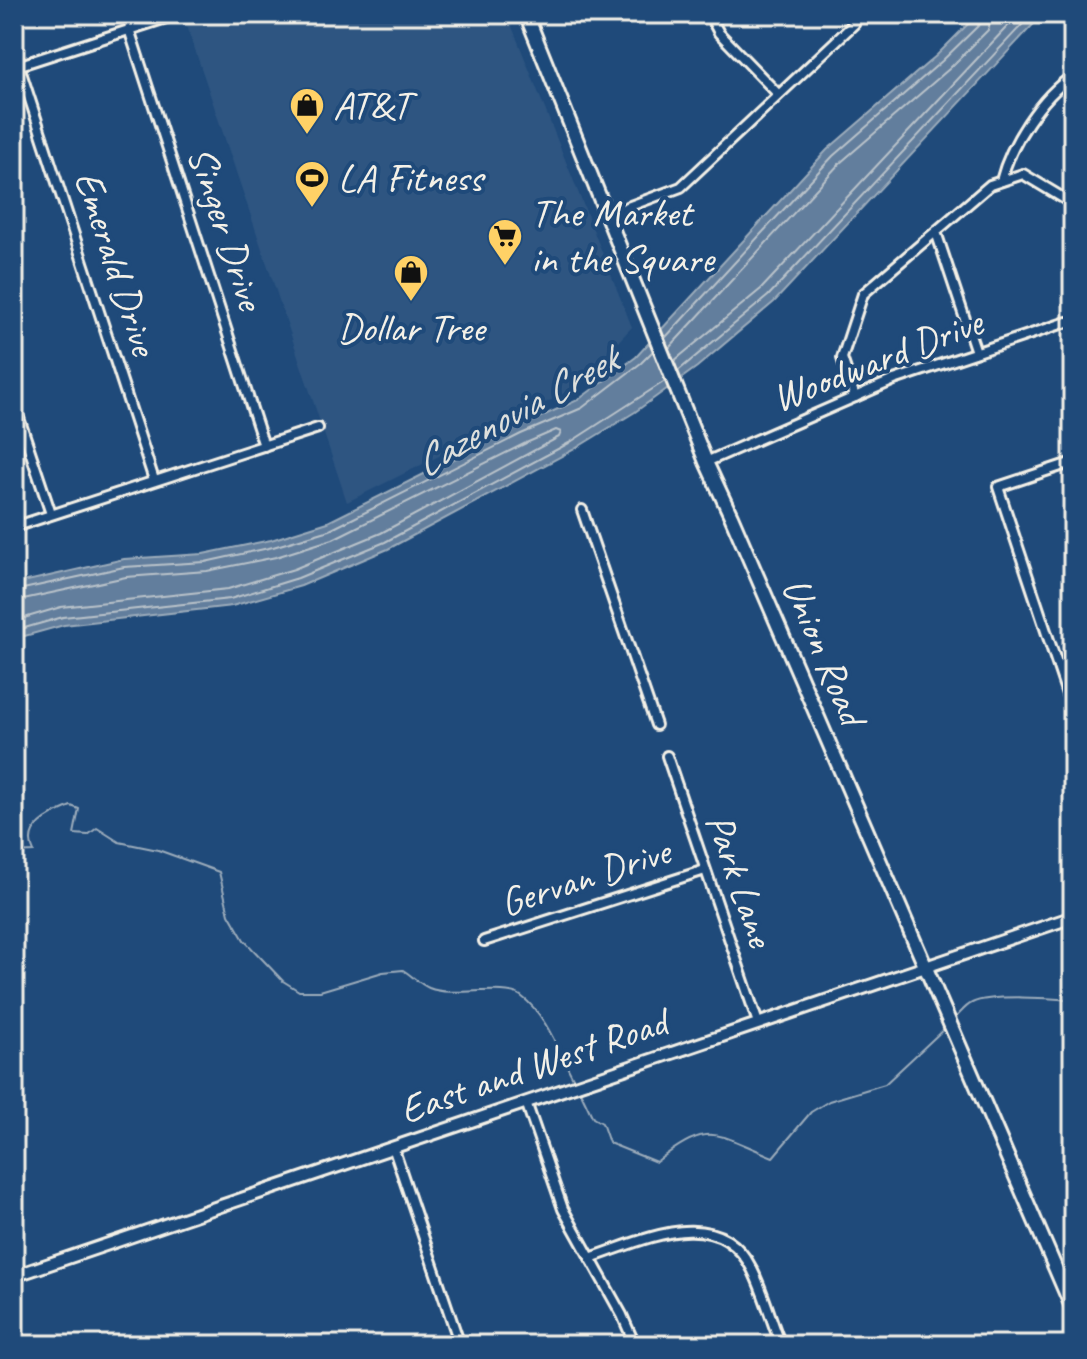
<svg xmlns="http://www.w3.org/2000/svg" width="1087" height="1359" viewBox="0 0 1087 1359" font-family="Caveat,sans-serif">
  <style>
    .built { fill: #2d5581 }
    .water { fill: #627e9d; stroke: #9cacbb; stroke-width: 2 }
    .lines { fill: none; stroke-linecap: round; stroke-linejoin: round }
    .shore { stroke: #bac3ca; stroke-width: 2 }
    .stream { stroke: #9cacbb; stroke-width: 2 }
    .minor-casing { stroke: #f4f1e8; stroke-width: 14 }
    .tertiary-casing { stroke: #f4f1e8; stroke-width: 16 }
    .secondary-casing { stroke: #f4f1e8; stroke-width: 18 }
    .minor { stroke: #1f4a7a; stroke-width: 8 }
    .tertiary { stroke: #1f4a7a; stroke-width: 10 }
    .secondary { stroke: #1f4a7a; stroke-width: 12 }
    .labels { text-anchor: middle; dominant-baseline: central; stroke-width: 8; stroke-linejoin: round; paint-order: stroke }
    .poi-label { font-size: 40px; fill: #f4f1e8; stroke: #1f4a7a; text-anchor: start }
    .street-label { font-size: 40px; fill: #f4f1e8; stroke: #1f4a7a }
    .water-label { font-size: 42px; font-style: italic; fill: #dee0dd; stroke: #1f4a7a }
  </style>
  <rect width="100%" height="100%" fill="#1f4a7a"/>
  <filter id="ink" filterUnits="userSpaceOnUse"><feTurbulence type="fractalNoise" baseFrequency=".0125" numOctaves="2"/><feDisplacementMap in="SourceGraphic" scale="16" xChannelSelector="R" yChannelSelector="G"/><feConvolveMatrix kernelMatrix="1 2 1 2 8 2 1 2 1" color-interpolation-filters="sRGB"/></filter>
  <g filter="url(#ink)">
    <!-- built -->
    <polygon class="built" points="183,14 507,14 632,327 575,388 347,502"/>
    <!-- water -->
    <polygon class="water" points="978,14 1043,14 774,302 697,367 635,412 573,450 388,549 301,586 232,606 64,625 14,639 14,584 124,559 203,554 271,540 328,522 518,427 578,400 636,357 827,150 937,55"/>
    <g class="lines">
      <!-- shore -->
      <g class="shore">
        <polyline points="665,338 833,156 942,61 981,23 983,14"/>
        <polyline points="669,348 840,163 949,69 988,30 993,14"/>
        <polyline points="674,361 761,289 1019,14"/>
        <polyline points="678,371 768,296 1032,14"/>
        <polyline points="14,591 124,567 205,562 273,547 330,530 521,434 582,408 641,363 653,351"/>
        <polyline points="14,601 126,577 207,571 276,557 333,539 526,443 556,430 561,432 559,437 381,533 294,569 228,589 61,607 14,621"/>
        <polyline points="14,631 63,617 230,599 298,578 385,542 569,443 665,381"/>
      </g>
      <!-- stream -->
      <g class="stream">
        <path d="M14,853L34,852C21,827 52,814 71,806L79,809L74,834L88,835L97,828L119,842L158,850L219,872L229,914L244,940L283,981L299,991H320L383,972L403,970C411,975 420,984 429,988C453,998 504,984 521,996C547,1015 559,1053 574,1080"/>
        <path d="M953,1020C959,1015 965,1006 972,1003C990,994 1052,998 1073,1000"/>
        <path d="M579,1089L593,1118L602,1123L609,1143L656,1162C711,1120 713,1133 773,1157L811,1112L829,1101L885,1084L946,1027"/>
      </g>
      <!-- minor casing -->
      <g class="minor-casing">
        <g id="minor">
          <polyline points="709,14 719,33 778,94"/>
          <polyline points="129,29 264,446"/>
          <polyline points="19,66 154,480"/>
          <polyline points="14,67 166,18 165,14"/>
          <path d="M1001,181C1010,145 1041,96 1073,76"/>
          <polyline points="606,215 681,187 854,24 848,14"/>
          <polyline points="936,232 976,352"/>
          <polyline points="855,397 842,358 863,294 990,185 1023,174 1073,204"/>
          <polyline points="14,403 51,514"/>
          <polyline points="706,462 894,380 1067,322 1073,323"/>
          <polyline points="1073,462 998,487 1073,712"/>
          <polyline points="582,510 656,725"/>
          <polyline points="14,527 318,428"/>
          <polyline points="667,756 758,1023"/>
          <polyline points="484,941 705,870"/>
          <polyline points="526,1102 563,1209 622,1315 635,1345"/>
          <polyline points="393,1147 460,1345"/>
          <path d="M590,1258C642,1241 718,1201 752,1269C764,1293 771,1320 781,1345"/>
        </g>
      </g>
      <!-- tertiary casing -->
      <g class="tertiary-casing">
        <polyline id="tertiary" points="14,1276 1073,917"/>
      </g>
      <!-- secondary casing -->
      <g class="secondary-casing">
        <polyline id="secondary" points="526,14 706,462 731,516 1073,1309"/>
      </g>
      <!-- minor -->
      <use href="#minor" class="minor"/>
      <!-- tertiary -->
      <use href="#tertiary" class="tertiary"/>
      <!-- secondary -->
      <use href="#secondary" class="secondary"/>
    </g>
  </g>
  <!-- icons -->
  <defs>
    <g id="shop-pin" transform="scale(1.8)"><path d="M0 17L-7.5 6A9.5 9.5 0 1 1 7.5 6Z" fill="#ffd166" stroke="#1f4a7a"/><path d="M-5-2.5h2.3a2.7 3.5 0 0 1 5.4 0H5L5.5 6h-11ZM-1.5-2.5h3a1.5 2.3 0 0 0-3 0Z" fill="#111"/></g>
    <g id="stadium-pin" transform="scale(1.8)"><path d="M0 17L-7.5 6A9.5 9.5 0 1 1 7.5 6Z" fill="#ffd166" stroke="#1f4a7a"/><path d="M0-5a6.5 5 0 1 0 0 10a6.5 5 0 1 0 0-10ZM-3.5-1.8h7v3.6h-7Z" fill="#111"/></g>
    <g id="supermarket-pin" transform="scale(1.8)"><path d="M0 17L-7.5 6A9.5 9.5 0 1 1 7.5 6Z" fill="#ffd166" stroke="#1f4a7a"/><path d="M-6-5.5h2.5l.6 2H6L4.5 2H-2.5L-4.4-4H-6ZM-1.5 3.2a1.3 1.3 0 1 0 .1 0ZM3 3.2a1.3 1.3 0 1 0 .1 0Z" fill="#111"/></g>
  </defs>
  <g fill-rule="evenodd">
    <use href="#shop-pin" x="307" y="105"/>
    <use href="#stadium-pin" x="312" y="178"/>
    <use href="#supermarket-pin" x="505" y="236"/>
    <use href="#shop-pin" x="411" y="272"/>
  </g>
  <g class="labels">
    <!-- poi labels -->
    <g class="poi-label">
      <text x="333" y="105">AT&amp;T</text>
      <text x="338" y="178">LA Fitness</text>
      <text x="531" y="213">The Market<tspan x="531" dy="46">in the Square</tspan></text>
      <text x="411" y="328" text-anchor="middle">Dollar Tree</text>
    </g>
    <!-- street labels -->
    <g class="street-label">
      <text transform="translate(226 228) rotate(72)">Singer Drive</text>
      <text transform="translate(116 263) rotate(72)">Emerald Drive</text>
      <text transform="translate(877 360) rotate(-21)">Woodward Drive</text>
      <text transform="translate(824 651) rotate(67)">Union Road</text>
      <text transform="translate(585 877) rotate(-18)">Gervan Drive</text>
      <text transform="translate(740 880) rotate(71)">Park Lane</text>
      <text transform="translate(533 1066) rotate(-19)">East and West Road</text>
    </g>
    <!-- water labels -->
    <g class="water-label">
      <text transform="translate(516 411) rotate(-29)">Cazenovia Creek</text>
    </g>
  </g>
  <!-- margin -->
  <rect width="1087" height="1359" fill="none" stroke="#1f4a7a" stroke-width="48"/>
  <rect x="24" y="24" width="1039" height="1311" fill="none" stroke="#f4f1e8" stroke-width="3" filter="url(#ink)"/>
</svg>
